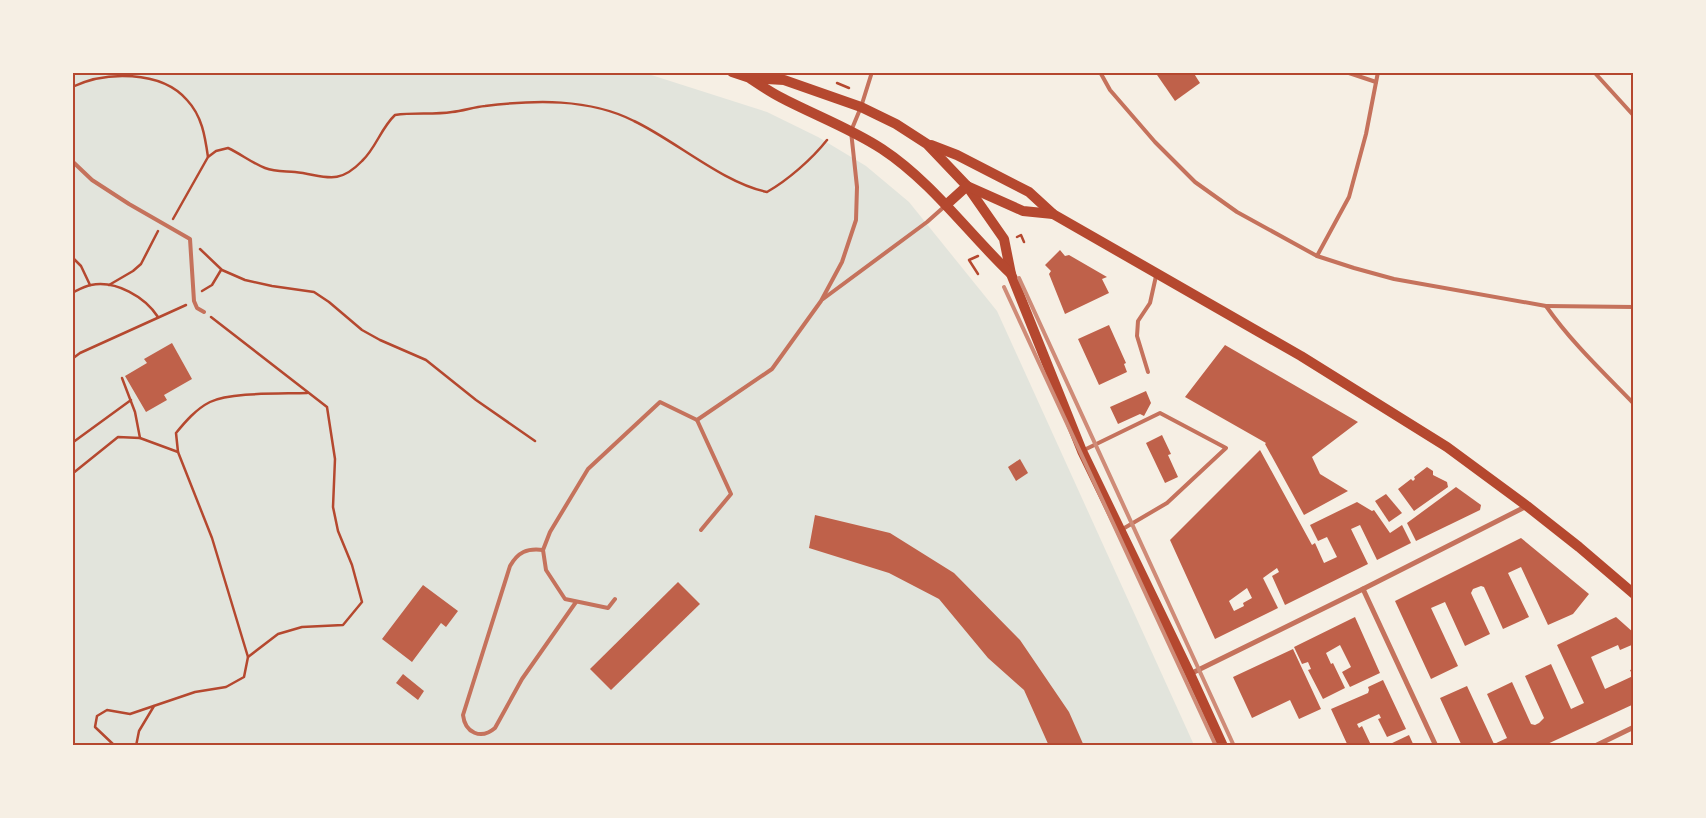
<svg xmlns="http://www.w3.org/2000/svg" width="1706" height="818" viewBox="0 0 1706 818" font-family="'Sofia Sans Condensed',sans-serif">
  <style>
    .green { fill: #e2e4dc }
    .building { fill: #bf614a; fill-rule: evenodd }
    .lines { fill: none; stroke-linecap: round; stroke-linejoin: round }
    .path { stroke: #b5482f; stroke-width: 2.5 }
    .service { stroke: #c5725c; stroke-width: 4 }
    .minor { stroke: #c5725c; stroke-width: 5 }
    .secondary { stroke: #b5482f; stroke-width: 10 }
    .rail { stroke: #cf8b77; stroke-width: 4 }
    .neatline { fill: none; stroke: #b5482f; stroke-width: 2 }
  </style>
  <rect width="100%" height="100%" fill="#f6efe4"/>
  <!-- green -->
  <polygon class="green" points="72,73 645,73 767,112 818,137 866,166 909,202 997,311 1194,745 73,745"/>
  <!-- building -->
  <g class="building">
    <polygon points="1155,72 1193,72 1200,83 1175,101"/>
    <polygon points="1060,250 1065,256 1069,255 1107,277 1102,279 1109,293 1065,314 1049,274 1051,271 1045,265"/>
    <polygon points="1109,325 1126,363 1124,364 1127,372 1099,385 1078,339"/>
    <polygon points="172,343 192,379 164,395 167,400 146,412 125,376 147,363 144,359"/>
    <polygon points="1225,345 1358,422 1312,457 1320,474 1348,491 1304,515 1265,444 1266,443 1185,397"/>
    <polygon points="1146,391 1151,403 1144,416 1140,414 1118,424 1110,407"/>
    <polygon points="1162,435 1171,454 1168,455 1178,477 1165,483 1146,443"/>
    <path d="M1260,450L1312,545L1315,543L1324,563L1337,557L1327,537L1318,541L1310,525L1357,502L1372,511L1374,510L1390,533L1402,525L1411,543L1377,560L1360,525L1351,529L1368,564L1285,605L1272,576L1279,572L1277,568L1263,578L1278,608L1215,639L1170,540ZM1247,588L1252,598L1243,603L1244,606L1234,611L1229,601Z"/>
    <polygon points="1020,459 1028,473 1016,481 1008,467"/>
    <polygon points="1427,467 1433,471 1433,475 1447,482 1448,487 1414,511 1398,489 1411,479 1413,481 1415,479 1414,477"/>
    <polygon points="1456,487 1481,505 1480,510 1416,541 1407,523"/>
    <polygon points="1386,494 1402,513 1389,522 1375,501"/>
    <polygon points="815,515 890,533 954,573 1020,640 1069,712 1084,746 1049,746 1024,690 988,658 939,599 889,573 809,548"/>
    <polygon points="1521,538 1589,594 1573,614 1548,625 1521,567 1508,573 1529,617 1503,629 1484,587 1481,586 1473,589 1471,593 1490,634 1465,646 1445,602 1431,608 1458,666 1431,679 1395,601"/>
    <polygon points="678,582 700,604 611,690 590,669"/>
    <polygon points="423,585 458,611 446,627 441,623 412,662 382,639"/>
    <polygon points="1355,617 1380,673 1350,687 1342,672 1351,667 1340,645 1326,653 1331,664 1333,663 1345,688 1323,699 1308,670 1311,669 1308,662 1302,664 1294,647"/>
    <polygon points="1616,617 1634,633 1634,644 1620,650 1618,645 1591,657 1605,689 1633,676 1630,670 1634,669 1634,704 1543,746 1462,746 1440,698 1467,686 1494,744 1507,738 1487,694 1512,682 1531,724 1535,725 1539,723 1544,718 1525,676 1551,664 1571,709 1584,703 1557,645"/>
    <polygon points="1293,649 1321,709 1299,719 1290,700 1252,718 1233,677"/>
    <polygon points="403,674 424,691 418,700 396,683"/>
    <polygon points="1383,680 1406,729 1387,737 1378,719 1381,718 1379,714 1357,724 1359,728 1362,726 1371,745 1348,746 1331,709 1368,693 1369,690 1368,687"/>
    <polygon points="1409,735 1414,746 1386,746"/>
  </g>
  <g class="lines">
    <!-- path -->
    <g class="path">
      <polyline points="837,83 849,88"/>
      <path d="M72,87C105,71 161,70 187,100C202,116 205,136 208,157"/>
      <path d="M173,219L208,157L216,151L228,148C241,154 252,163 265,168C275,172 285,171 295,172C324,175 337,187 362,161C376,148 381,128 395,115C414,112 433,115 452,112C463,111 474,107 485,106C534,100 589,98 634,121C676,141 723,183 767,192C788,180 812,159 827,140"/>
      <polyline points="1017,237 1021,235 1024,242"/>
      <polyline points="200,249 222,270 245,280 272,286 314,292 329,302 362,330 380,340 426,360 476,400 535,441"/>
      <polyline points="978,256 969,260 978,274"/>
      <polyline points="72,257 81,266 90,285"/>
      <polyline points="109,285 133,271 141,264 158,231"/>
      <polyline points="202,291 212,285 221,270"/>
      <path d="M72,293C78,290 85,286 91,285C116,280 145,297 158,317"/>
      <polyline points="72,359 80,353 186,305"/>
      <polyline points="122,378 135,412 140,438"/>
      <polyline points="72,443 131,400"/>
      <path d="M178,452L176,433C185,422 196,409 210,402C231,392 282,394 307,393"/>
      <polyline points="72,474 118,437 140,438 178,452 212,538 248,657 278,634 302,627 343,625 362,602 352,565 338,531 333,507 335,459 327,407 211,317"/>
      <polyline points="115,746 95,727 97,716 107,710 130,714 195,692 226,687 244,677 248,657"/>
      <polyline points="136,746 139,731 154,706"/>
    </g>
    <!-- service -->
    <g class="service">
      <path d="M1100,72L1110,90L1155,142L1195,182L1237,212L1317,256L1354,268L1394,279L1546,306C1571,342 1603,372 1634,404"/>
      <polyline points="1346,72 1376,82"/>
      <polyline points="1594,72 1634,116"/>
      <polyline points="72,161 92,180 129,204 190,239 194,301 197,308 204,312"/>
      <polyline points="1317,256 1349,197 1366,134 1378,72"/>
      <polyline points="823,299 927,222 945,206"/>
      <polyline points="1546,306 1634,307"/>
      <polyline points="1148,372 1137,336 1138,321 1150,303 1156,276"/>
      <polyline points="697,420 731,494 701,530"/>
      <polyline points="1082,451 1160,413 1226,448 1167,503 1121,530"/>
      <path d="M543,550C527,548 518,552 510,566L463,715C465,733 481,740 495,728L522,679L576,602"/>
      <polyline points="615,599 608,608 565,599 546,570 543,550 550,532 588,469 660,402 697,420 772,369 821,301 842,262 856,220 857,187 851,131 861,107 872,72"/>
    </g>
    <!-- minor -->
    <g class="minor">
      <polyline points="1363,589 1436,746"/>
      <polyline points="1190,674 1363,589 1527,506"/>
      <polyline points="1595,746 1634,727"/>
    </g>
    <!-- secondary -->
    <g class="secondary">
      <polyline points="732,72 750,78 784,80 861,107 896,124 927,144 967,186 1004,239 1011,274 1082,451 1190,674 1223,746"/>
      <path d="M751,79C760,85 770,92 780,97C814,115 850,128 882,149C932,182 968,233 1011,274"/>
      <polyline points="931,145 957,155 1029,192 1053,214 1301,356 1447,447 1527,506 1579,547 1634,594"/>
      <polyline points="967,186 1023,211 1053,214"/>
      <polyline points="946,205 967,186"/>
    </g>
    <!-- rail -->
    <g class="rail">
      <polyline points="1019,278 1234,746"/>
      <polyline points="1004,287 1216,746"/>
    </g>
  </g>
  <!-- border -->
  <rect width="1706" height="818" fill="none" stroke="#f6efe4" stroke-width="148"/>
  <rect x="74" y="74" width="1558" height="670" class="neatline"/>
</svg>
